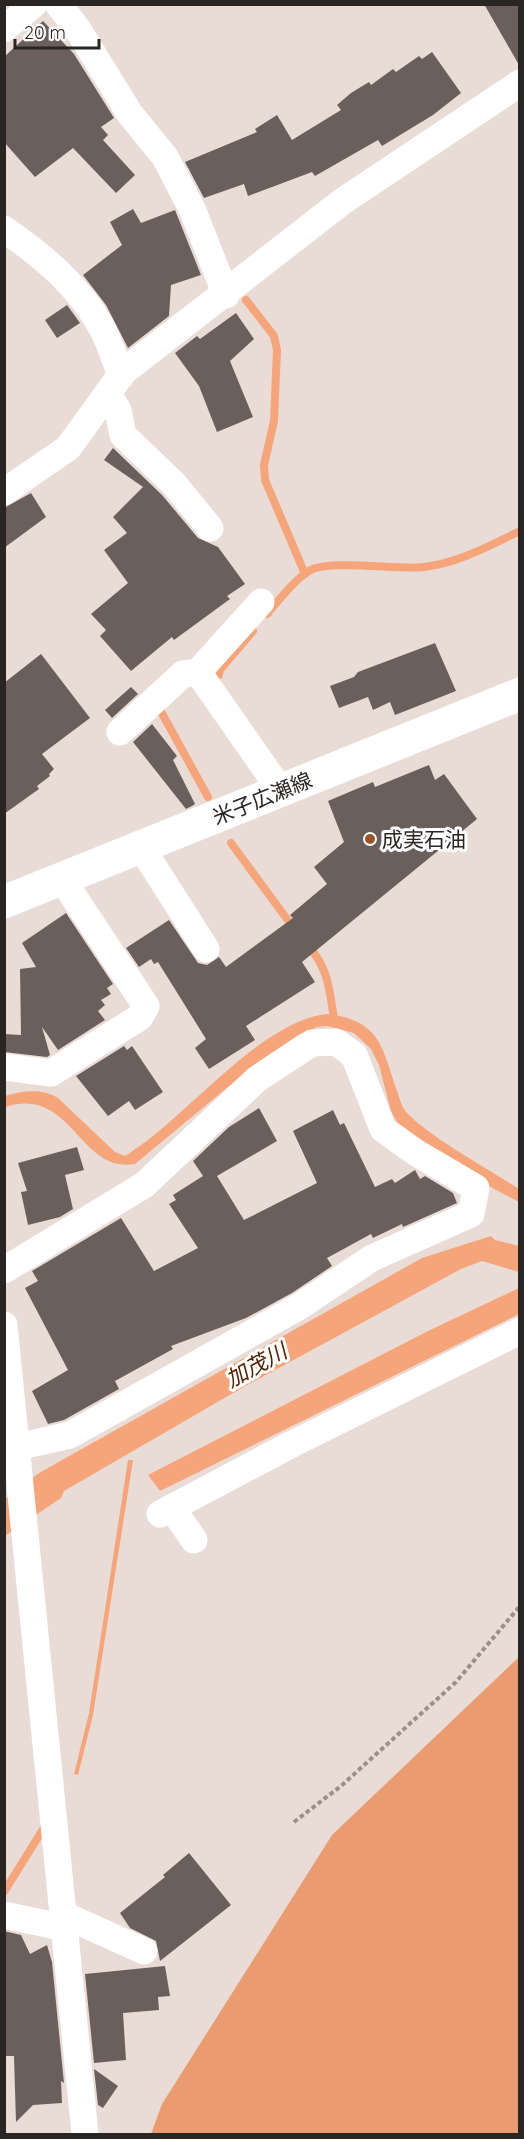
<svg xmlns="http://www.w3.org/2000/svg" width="524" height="2139" viewBox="0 0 524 2139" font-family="Quicksand,'Noto Sans JP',sans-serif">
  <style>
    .forest { fill: #ea9c70 }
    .water { fill: #f5a579 }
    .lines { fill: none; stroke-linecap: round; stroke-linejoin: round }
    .stream { stroke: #f5a579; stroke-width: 8 }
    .building { fill: #6a5f5a }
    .path { stroke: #998f8b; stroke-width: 4; stroke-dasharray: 4.5 3; stroke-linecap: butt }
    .minor { stroke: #fff; stroke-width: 27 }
    .major { stroke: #fff; stroke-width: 33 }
    .poi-dot { fill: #9a542b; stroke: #fff; stroke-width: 2 }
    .labels { text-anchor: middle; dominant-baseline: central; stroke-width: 6; stroke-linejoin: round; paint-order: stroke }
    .street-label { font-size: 21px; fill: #292522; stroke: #fff }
    .poi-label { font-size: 21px; fill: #292522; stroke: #fff; text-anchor: start }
    .water-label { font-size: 22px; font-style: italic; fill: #532200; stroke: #fff }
  </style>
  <rect width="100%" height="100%" fill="#e9dcd6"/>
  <!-- forest -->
  <polygon class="forest" points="519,1657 519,2134 151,2134 162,2104 332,1835"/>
  <!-- water -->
  <g class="water">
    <path d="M327,1014C381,1020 382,1048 397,1091C400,1099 402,1109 409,1115C436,1141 487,1168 519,1189V1202L468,1175L401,1130L391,1111L379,1065L371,1049L354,1033L327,1026L317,1027L298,1035L258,1062L135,1164C79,1174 72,1085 5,1107V1096C23,1091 41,1088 58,1098L115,1152L125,1156C184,1121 259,1021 327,1014Z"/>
    <polygon points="491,1236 495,1240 519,1246 519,1272 482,1261 461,1269 240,1389 64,1491 61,1498 5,1536 5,1499 39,1473 422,1258"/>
    <polygon points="519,1288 519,1314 160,1491 148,1475 428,1331"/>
    <polygon points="128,1460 133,1460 93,1715 78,1775 74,1774 89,1713"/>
  </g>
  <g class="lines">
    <!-- stream -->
    <g class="stream">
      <polyline points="246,300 274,336 277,350 274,421 264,465 265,480 305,574"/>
      <path d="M267,614C277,602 296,578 309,571C328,559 397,570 424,567C458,563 489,546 520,531"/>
      <polyline points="219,675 220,670 253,631"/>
      <polyline points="163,703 159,708 208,797"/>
      <polyline points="231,843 295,930"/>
      <path d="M307,944C329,969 329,988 334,1019"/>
      <polyline points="4,1892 45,1826"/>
    </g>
  </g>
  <!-- building -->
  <g class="building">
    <polygon points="484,4 519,4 519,65"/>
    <polygon points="43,21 74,54 114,118 101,127 108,135 103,140 135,175 116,193 73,148 35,177 4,142 4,57"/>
    <polygon points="432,52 461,93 433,115 382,146 378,140 315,176 312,172 248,196 244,184 204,198 185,162 257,132 255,129 277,115 292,140 341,110 337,105 351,93 369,82 371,85 393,69 396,72 419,56 422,59"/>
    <polygon points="133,209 141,223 175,210 201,275 171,285 169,316 128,348 106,305 83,275 122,245 110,222"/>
    <polygon points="67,305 80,323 57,338 45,320"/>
    <polygon points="236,313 254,339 230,361 253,417 217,432 199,386 175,353 197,336 200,339"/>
    <polygon points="113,448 162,495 198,538 218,547 245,584 227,596 230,599 174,640 172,637 131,671 100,636 106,630 91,614 128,583 104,550 127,533 113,517 143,487 104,460"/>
    <polygon points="31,493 46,517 4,548 4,508"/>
    <polygon points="435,643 456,691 395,715 390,702 373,710 368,697 339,708 330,686 354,677 358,672"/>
    <polygon points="41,654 90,718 42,754 54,769 49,774 50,776 37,786 39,789 4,814 4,683"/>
    <polygon points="131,687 138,694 112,718 105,710"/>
    <polygon points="152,724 177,756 173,760 195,804 192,806 186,809 133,742"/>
    <polygon points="429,765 435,780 444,774 477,819 302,962 315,982 246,1026 255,1040 209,1069 195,1048 206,1039 158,962 154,964 151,959 139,967 126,948 169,920 198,963 207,965 219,957 226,967 293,918 290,915 327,884 314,867 344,842 328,801 373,782 375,787"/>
    <polygon points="66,913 113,984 107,988 111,994 101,1000 105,1005 98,1011 105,1020 58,1050 42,1027 50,1055 47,1057 4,1052 4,1034 21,1035 20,969 36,967 22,943"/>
    <polygon points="124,1046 127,1050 132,1046 163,1092 135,1110 129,1101 108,1116 76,1076"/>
    <polygon points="259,1108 277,1141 217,1176 244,1220 317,1183 293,1131 333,1110 340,1125 344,1123 375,1187 392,1179 395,1183 415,1170 420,1179 425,1176 453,1193 457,1203 403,1227 402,1224 373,1238 371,1234 327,1258 332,1266 292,1293 246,1318 171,1346 173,1349 115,1381 119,1389 64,1420 48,1424 32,1391 68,1370 25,1288 38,1281 32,1271 121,1218 154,1271 198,1248 169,1204 176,1200 173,1195 203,1176 193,1161 229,1127"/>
    <polygon points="77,1147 84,1170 65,1175 73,1209 60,1217 28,1225 21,1192 27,1191 18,1163"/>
    <polygon points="189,1853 231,1905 160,1961 156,1941 130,1928 120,1913 165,1877 163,1875"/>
    <polygon points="4,1931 21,1935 30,1954 47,1945 52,1962 64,2083 61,2081 62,2103 33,2105 16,2122 14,2056 4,2056"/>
    <polygon points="165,1966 170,1996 158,1997 159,2010 123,2013 126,2060 94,2063 85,1974"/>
    <polygon points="94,2069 118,2086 103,2108 98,2105"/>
  </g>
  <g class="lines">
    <!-- path -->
    <polyline class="path" points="294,1822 341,1786 456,1682 520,1606"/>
    <!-- minor -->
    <g class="minor">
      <polyline points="58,4 77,28 130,114 165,157 193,211 226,295"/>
      <polyline points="4,29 34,4"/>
      <path d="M4,229C43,256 79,286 102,328C110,343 115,360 121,376"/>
      <polyline points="107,394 118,410 123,435 174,484 210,528"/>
      <polyline points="4,492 68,448 123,372 343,201 520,83"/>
      <polyline points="198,672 281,791"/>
      <polyline points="120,732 183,674 198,672 261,602"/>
      <polyline points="141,847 206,949"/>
      <polyline points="4,1067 51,1073 140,1017 146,1006 62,879"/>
      <polyline points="4,1270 144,1185 257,1079 312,1043 336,1042 354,1055 383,1129 415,1152 476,1188 471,1214 372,1258 300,1306 70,1435 17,1447"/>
      <polyline points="4,1325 85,2134"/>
      <polyline points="172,1508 194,1540"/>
      <polyline points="160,1514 292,1444 520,1331"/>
      <polyline points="4,1915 66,1928"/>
      <polyline points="64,1915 144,1951"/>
    </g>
    <!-- major -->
    <polyline class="major" points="4,902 520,694"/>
  </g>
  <!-- markers -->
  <circle class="poi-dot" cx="370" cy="839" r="6"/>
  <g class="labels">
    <!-- street labels -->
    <g class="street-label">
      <text transform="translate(262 798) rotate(-22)">米子広瀬線</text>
    </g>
    <!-- poi labels -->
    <g class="poi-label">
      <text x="382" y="839">成実石油</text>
    </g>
    <!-- water labels -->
    <g class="water-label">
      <text transform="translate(256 1365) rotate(-29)">加茂川</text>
    </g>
  </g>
  <!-- border -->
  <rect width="524" height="2139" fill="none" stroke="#292522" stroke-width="12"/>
  <!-- scale -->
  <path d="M15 39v9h84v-9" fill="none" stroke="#292522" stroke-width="3"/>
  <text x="24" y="39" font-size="18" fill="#292522" stroke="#ffffff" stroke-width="4.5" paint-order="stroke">20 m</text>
</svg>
